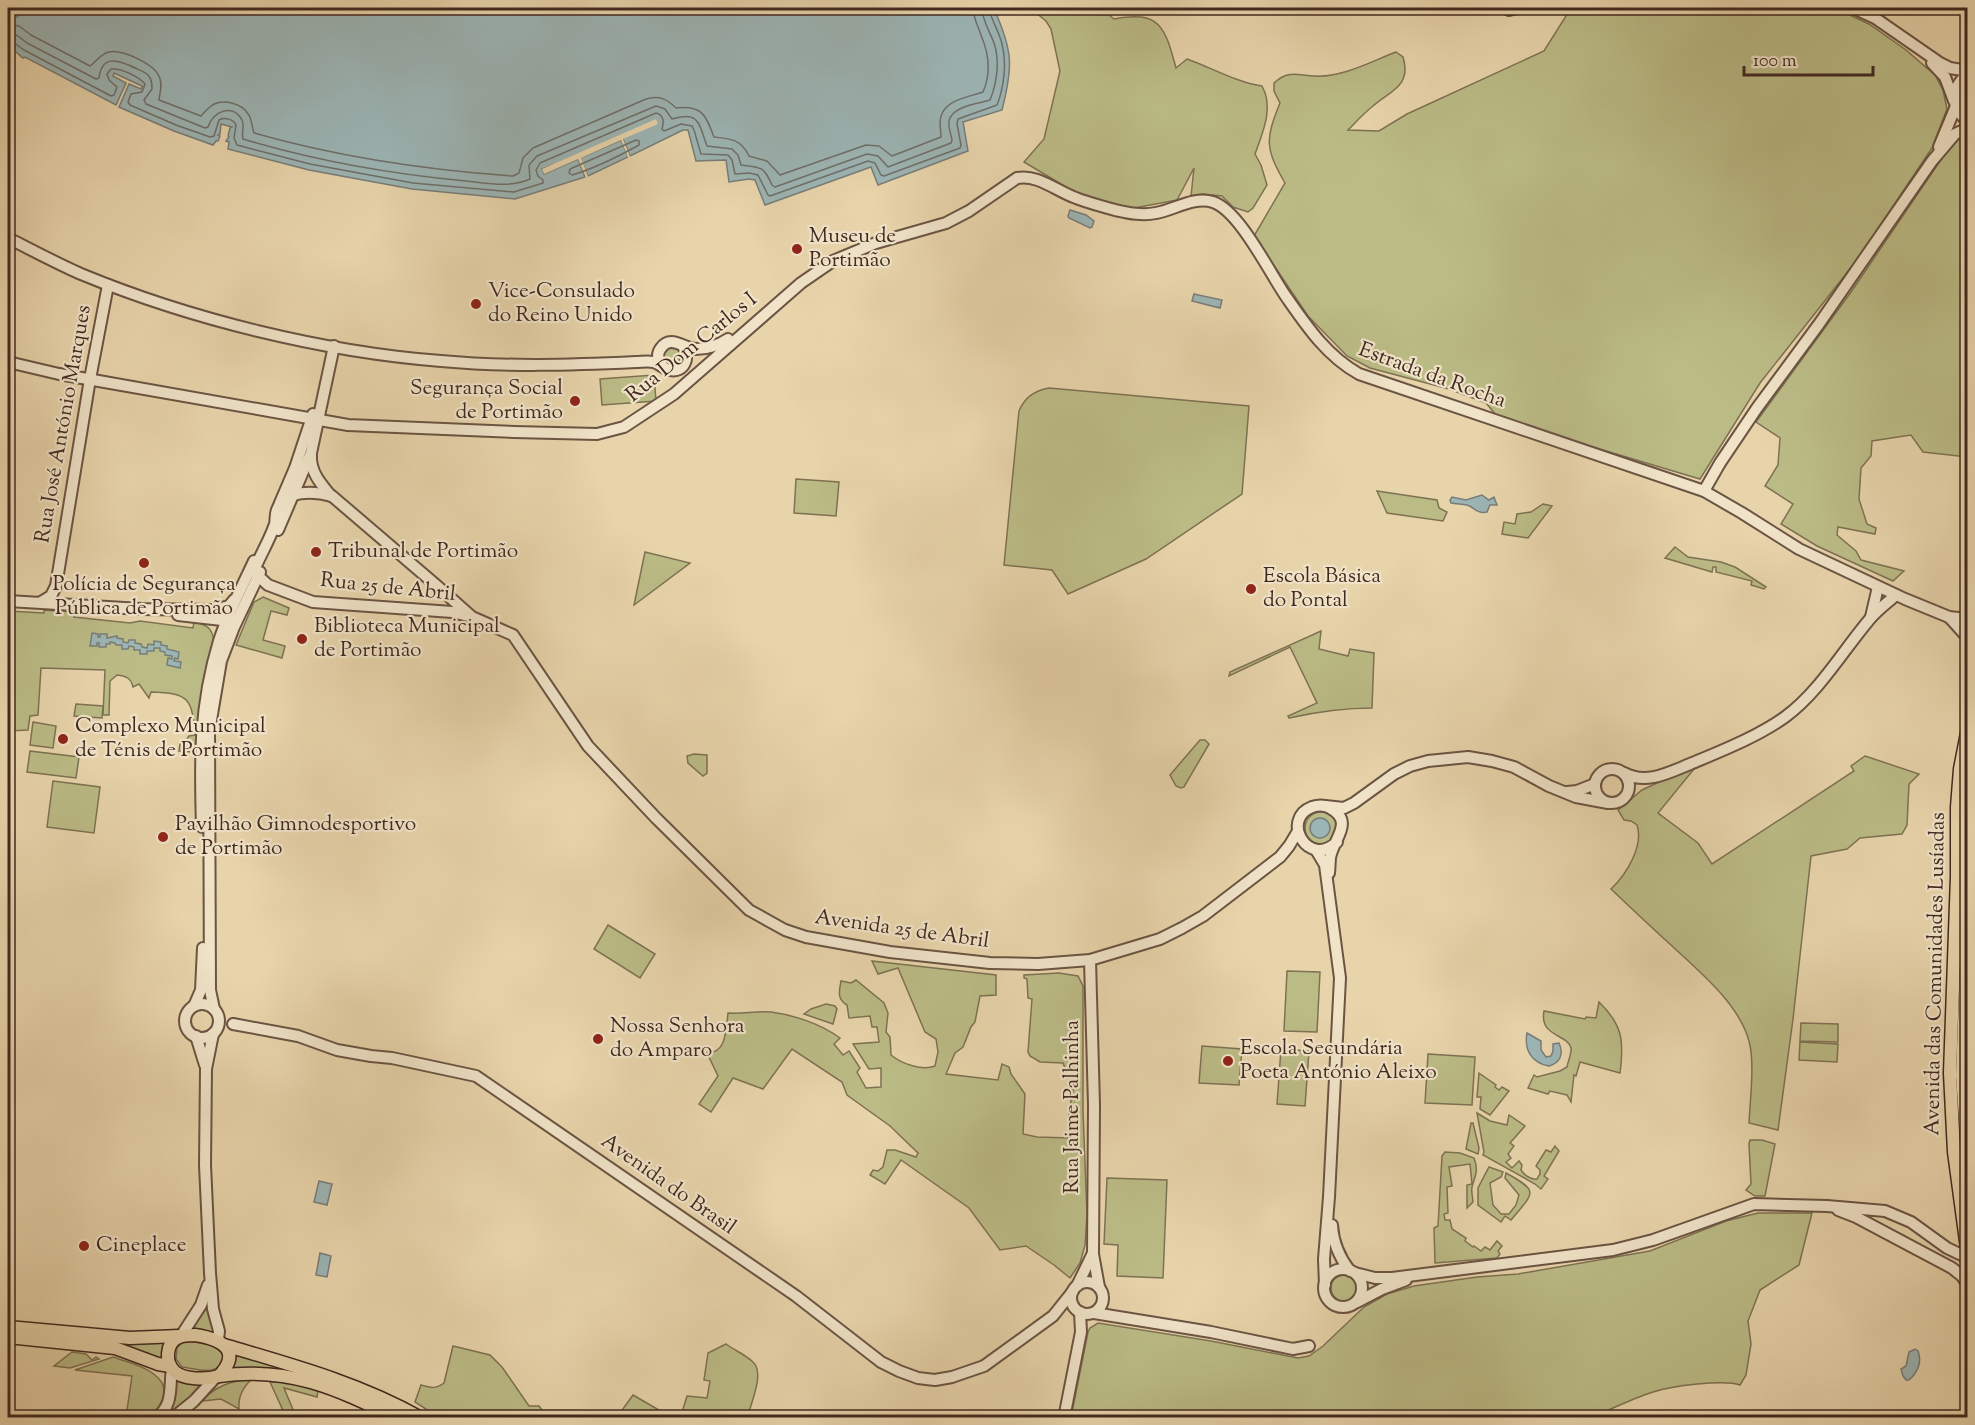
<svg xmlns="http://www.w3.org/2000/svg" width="1975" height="1425" viewBox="0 0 1975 1425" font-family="'Sorts Mill Goudy',serif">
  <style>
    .green { fill: #bbbb86; stroke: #7e7253; stroke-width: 1.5 }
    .water { fill: #9cb5b5; stroke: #787d79; stroke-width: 1.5 }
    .pier { fill: #e8d4ab }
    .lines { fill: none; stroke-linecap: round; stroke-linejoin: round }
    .shore { stroke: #6e6f6a; stroke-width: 1.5 }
    .minor-casing { stroke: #6b5443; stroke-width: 14 }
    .major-casing { stroke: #412920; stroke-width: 15 }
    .minor { stroke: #f0e3c8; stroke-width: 10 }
    .major { stroke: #e8d4ab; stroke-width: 12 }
    .poi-dot { fill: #8f2418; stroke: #f0e3c8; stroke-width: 2 }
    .labels { text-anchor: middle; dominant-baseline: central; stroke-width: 4.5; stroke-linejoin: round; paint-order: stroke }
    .poi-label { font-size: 21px; fill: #412920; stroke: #f0e3c8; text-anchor: start }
    .street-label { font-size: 21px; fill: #412920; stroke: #f0e3c8 }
  </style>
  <rect width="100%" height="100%" fill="#e8d4ab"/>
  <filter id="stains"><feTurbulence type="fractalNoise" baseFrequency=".00333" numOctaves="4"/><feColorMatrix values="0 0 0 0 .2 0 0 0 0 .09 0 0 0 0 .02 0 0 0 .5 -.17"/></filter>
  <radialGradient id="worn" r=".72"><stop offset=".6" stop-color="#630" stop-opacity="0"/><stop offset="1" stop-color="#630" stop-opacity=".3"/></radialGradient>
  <!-- green -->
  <g class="green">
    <path d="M1030,8H1082C1089,15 1099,15 1109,15L1114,19C1160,10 1165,27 1176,68L1187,59C1210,67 1238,83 1262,86C1274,107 1263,132 1255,154L1261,165L1267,185L1253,208L1248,212L1233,207L1222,196L1202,194L1191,196L1194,168L1177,200L1129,209L1076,193L1024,162L1044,139L1060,71L1051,29L1046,21Z"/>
    <path d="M1571,8H1835L1869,24L1906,50L1935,75L1943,90L1947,109L1932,148L1857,260L1760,383L1700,479L1539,431L1496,415L1486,403L1449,389L1370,368L1347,356L1308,316L1254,236L1285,183C1265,148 1265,140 1280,103L1274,91V83C1288,70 1296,75 1314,76C1341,78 1370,62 1396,52L1403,57C1412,86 1390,91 1373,106C1364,113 1356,122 1348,130L1379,131L1407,114L1544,51Z"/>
    <polygon points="1967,135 1967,457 1923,452 1911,435 1872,441 1871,456 1861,468 1859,499 1867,524 1876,528 1875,534 1838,527 1837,535 1856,551 1861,560 1904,571 1893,581 1817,546 1781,524 1793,504 1765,486 1778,465 1780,438 1756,422 1851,292 1953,142"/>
    <circle cx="672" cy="356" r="9"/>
    <polygon points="654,375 656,401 602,405 600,379"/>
    <path d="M1049,388L1249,406L1242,494L1146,559L1068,594L1052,570L1004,565L1019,411C1025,397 1034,391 1049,388Z"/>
    <polygon points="796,479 839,482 836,516 794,513"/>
    <polygon points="1377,491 1437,500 1439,508 1447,512 1443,521 1387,513"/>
    <polygon points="1543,504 1552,506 1528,538 1502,534 1504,522 1515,524 1517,514 1531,512"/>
    <polygon points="1675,547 1688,557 1721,562 1735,567 1766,587 1764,589 1751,585 1752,581 1716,572 1716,567 1713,567 1712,572 1665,558"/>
    <polygon points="645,552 690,563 634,605"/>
    <polygon points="263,597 289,608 287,615 271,611 263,640 285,646 282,658 236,645 254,602"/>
    <path d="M44,610L73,612L74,617L130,623L140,621L193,628L194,622C210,625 214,631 214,647L198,749L193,752L179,751L180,744H183L189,736L195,735C192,698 189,693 151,692L149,698L139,684L133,687C131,678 126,676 117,675L110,681L109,715H103L105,670L41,668L38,715L30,716L28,730L8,731V611L44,613Z"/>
    <path d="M1321,631L1319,649L1348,656L1350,649L1374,653L1372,708C1343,708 1316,712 1289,718L1288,716L1317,703L1290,647L1229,676L1230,672Z"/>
    <polygon points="76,704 103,706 102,718 74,716"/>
    <polygon points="33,722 56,726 53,748 30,745"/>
    <polygon points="1200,740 1205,740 1209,744 1184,787 1181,788 1176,786 1170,775"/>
    <polygon points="30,751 79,757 76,778 27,772"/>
    <polygon points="694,754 707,755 707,773 703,776 688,763 687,756"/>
    <path d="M1865,756L1919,774L1909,784L1907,825L1902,834L1860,838L1847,849L1811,856L1793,1019L1778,1130L1749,1123C1750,1100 1755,1063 1749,1041C1739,1004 1699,971 1672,946C1651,927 1631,908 1611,889C1626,875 1644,846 1637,825L1631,821L1624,820L1618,810L1642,790L1698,764L1658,813L1698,843L1712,864L1854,771L1851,766Z"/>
    <polygon points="53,781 100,787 94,833 47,827"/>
    <circle cx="1321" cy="828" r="16"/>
    <polygon points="608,925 655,954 640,978 594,949"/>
    <path d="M872,961L996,975V995L980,996L975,1022L971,1027L963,1047L955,1053L946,1074L998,1080L1002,1064L1009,1067L1011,1074L1025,1094L1023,1134L1037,1137L1071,1138L1069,1113L1073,1089L1063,1063L1040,1062L1030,1056L1028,1052L1032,999L1028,998L1027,979L1024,978V975L1059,973L1078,976L1083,986V1111L1087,1214L1085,1245L1080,1263L1070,1278L1054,1265L1026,1246L1000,1250L969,1208L901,1160L885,1184L870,1175L873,1170L878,1171L883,1167L887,1150H895L916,1157L918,1153L890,1126L847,1095L842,1082L792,1049L763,1089L733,1078L711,1112L699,1104L718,1076L707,1053C727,1053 726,1029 728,1013C742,1014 757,1011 771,1012C794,1015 821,1024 840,1038L834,1044L843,1055L849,1051L860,1068L857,1072L866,1088L881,1087V1068L869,1069L853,1044L879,1042L877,1027H872L870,1016L849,1018L847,1005C837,999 839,992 841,981L851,983L856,980L884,1003L888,1013L886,1032L890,1037L891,1055C902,1064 922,1071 935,1066L938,1052L936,1039L925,1032L898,968L878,974Z"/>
    <polygon points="1287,971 1320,972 1317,1032 1284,1031"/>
    <path d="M1599,1002C1623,1025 1624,1042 1620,1073L1580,1062L1576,1076L1574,1075L1571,1102L1567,1095L1550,1091L1548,1094L1528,1088L1534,1075L1537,1077L1560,1071L1567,1067C1568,1061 1572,1053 1571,1048C1568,1034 1539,1037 1544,1011L1585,1019L1586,1017L1596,1018Z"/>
    <polygon points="826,1004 835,1006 837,1009 833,1024 804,1014 811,1009"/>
    <polygon points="1801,1023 1838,1024 1838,1042 1800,1041"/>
    <polygon points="1800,1042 1838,1044 1837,1062 1799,1060"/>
    <polygon points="1202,1046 1242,1049 1239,1085 1199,1083"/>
    <polygon points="1281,1049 1309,1051 1305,1106 1277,1104"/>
    <polygon points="1428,1054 1475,1057 1472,1105 1425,1103"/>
    <polygon points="1479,1073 1496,1085 1495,1087 1499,1090 1502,1087 1509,1091 1490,1115 1480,1109 1481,1097 1477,1097"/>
    <path d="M1477,1113L1490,1121L1507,1125L1509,1115L1525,1126L1510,1143L1514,1146L1508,1154L1511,1158L1506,1162L1512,1168L1519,1161L1522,1165L1521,1170C1524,1175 1531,1180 1537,1179L1540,1174V1170L1536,1166L1546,1150L1551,1152L1555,1146L1559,1151L1544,1176L1548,1179L1541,1189L1535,1184L1483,1155L1484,1152Z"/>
    <polygon points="1471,1123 1473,1123 1479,1148 1478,1154 1466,1149"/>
    <polygon points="1750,1140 1762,1140 1775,1144 1765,1196 1755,1196 1746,1190 1751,1184 1749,1144"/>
    <path d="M1445,1152L1460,1153L1474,1158C1479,1170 1475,1176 1472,1187C1471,1192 1473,1198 1473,1202L1467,1208V1185L1472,1184L1470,1164L1449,1167L1452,1186L1447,1187L1448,1213L1444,1214L1445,1220H1450L1452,1229L1466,1238L1465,1241L1473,1247L1474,1246L1481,1251L1485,1247L1490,1250L1497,1241L1502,1246L1498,1251L1500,1254L1497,1258L1435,1263L1434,1228L1438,1226L1442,1156Z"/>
    <path d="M1489,1167L1503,1172L1501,1177L1490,1183L1493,1205L1501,1214H1509L1516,1205L1519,1195L1505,1178L1506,1173C1541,1192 1533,1193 1511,1220L1505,1216L1501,1222L1478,1205V1188Z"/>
    <polygon points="1107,1178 1167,1180 1163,1278 1117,1276 1118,1245 1104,1244"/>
    <path d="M1758,1213H1812L1799,1265L1760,1290L1748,1321L1751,1344L1746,1375L1740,1385C1724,1379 1671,1386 1653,1392C1634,1398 1616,1407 1597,1415L1598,1418L1071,1417L1088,1332L1090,1328L1098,1323L1211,1341L1298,1358L1309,1356L1323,1346L1364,1307L1387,1294L1414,1286L1477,1277L1518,1274L1650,1251L1726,1221Z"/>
    <circle cx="1344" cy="1288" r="13"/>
    <polygon points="207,1297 214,1332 189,1329"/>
    <polygon points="56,1335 166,1342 163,1361"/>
    <path d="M189,1341L216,1346L223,1355C221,1378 198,1369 182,1367L176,1359L177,1348L182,1343Z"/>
    <path d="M726,1344C734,1350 746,1355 753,1362C765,1373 751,1402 748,1416L694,1417L683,1409L687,1396L707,1398L710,1381L704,1380L708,1353Z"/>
    <path d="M453,1346L490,1355L502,1367L529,1406H539L547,1417H438L415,1402L421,1385C431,1388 436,1389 444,1383Z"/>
    <polygon points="72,1352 86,1354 92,1360 96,1357 99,1359 70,1368 54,1366"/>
    <path d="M235,1353C296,1370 355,1389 412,1417H407C358,1393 288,1358 231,1371Z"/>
    <path d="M113,1357C127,1362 145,1366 156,1376C172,1389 161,1412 145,1417C139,1419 132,1418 126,1417L132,1376L75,1370Z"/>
    <polygon points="174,1377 205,1383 190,1398 165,1417 162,1418"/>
    <path d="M252,1379C243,1387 238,1397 239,1409L221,1399L202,1401C216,1385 232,1381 252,1379Z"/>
    <polygon points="279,1381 287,1381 318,1391 317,1397 284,1388 296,1417 286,1417 270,1382"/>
    <polygon points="633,1395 671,1417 617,1417"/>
  </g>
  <!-- water -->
  <g class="water">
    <path d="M8,8H21L15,15L17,17L24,8H994C1012,52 1014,63 1002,110L963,122L968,151L878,185L871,167L765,205L755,180L749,179L729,182L726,160L696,161L688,130H683L630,156L623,139L542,169L544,174L578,159L585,177L515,199L412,189L309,170L228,149L229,142L226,141L229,137L228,136L230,128L232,127L221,124L220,134L218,135L220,136L218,141H216L213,145L174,131L119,107L129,84L141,89L142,86L114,73L113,76L126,83L116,105L25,57L23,58L8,45Z"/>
    <polygon points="621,140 628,157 588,176 580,158"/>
    <polygon points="1070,210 1086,215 1094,221 1092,227 1090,228 1069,218 1068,216"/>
    <polygon points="1194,294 1222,300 1220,308 1192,301"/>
    <path d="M1482,495L1489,500L1494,497L1497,505H1490L1487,512C1476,514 1476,508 1467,505C1462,504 1456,504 1451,503L1450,500L1452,497L1466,500Z"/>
    <polygon points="92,633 98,634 98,637 100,637 100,634 107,634 107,638 117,636 117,638 123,639 123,642 128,643 129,640 135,640 135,643 141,644 142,647 147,648 148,644 154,645 154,641 161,642 161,645 167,646 167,649 179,652 178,659 175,658 174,661 181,662 180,668 167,665 168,658 172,659 172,656 165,655 165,652 160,651 160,648 154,648 154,651 147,651 147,654 140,654 140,650 134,650 134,647 129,646 128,649 122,649 122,645 116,645 115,643 110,642 110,644 106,644 106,647 99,647 99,643 97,643 97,646 90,646"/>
    <circle cx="1320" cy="828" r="10"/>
    <path d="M1527,1033L1541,1041V1050L1546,1057L1551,1056L1553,1051V1044L1559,1043C1564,1054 1560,1063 1549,1066C1531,1063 1524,1049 1527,1033Z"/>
    <polygon points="319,1181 332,1184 327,1205 314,1202"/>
    <polygon points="320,1253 331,1256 327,1277 316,1275"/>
    <path d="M1915,1349L1918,1351C1922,1362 1918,1372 1909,1380H1906L1903,1376L1901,1369L1906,1366L1909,1352Z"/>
  </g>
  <!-- pier -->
  <polygon class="pier" points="656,119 658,124 623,139 631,159 629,160 621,140 581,158 589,179 587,180 578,159 544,174 542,169"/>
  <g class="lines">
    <!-- shore -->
    <g class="shore">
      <path d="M8,24L19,26L31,35L90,66C96,62 100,54 109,52C122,49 154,64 159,76C163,84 160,92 159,100L201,116C204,113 207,109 211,106C222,98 242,103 249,115C252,121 252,127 254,133C338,157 426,170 513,176L519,173L523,158L533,148L646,99C659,95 667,99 676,108C703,105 706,116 714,137C731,139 741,139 749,156L767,161L780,175L866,145L879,146L892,156L941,137C941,132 940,127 940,122C941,100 966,98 983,92C991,74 989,54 981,35C978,26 973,17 973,8"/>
      <path d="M8,33L15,34L27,43L96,79L99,78C102,56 115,59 131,66C136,69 144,71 148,75C152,79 152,84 152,89L144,100L146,104L205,128L208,127C213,111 233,103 242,120C245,126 241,133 243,139C316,161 391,174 466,181C487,183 510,188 530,179L529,165L537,156L656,106L665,109L672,119C700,110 699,125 707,146L732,149L738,155L741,165C760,167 764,166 772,185L775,187L867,154L878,156L888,167L951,143L952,140C951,134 948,127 949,121C952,106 978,104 990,100C997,83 1000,61 994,43C990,32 982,20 982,8"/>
      <path d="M8,41L13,42L24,50L111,96L114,95L117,87L109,80L107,74L111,69C121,68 138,76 145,84L142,92L131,94L128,102L130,105L176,125L210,137L214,136L219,120C225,117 233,119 236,125L234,138L237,145L310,164L413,183L514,192L543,183V180L538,176L536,170L540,163L656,113C664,115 664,122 662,129L664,131L681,124L692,126L694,130L701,154L728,155L732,160L735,174L749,173L758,175L768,195L770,196L868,161L875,163L881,175L884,176L960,148L961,145L957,124L958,119L997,105C1004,87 1007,63 1002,44C999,31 991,20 989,8"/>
      <path d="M636,140L639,141V145C621,155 593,169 572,175L569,173L570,169Z"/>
    </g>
    <!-- minor casing -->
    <g class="minor-casing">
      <g id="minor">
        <polyline points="1506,8 1509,10 1518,8"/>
        <polyline points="1853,8 1875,18 1940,63 1950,68 1968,71"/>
        <polyline points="1932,63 1945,77 1954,101"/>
        <path d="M1968,74C1951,87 1950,108 1968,121"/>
        <polyline points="1939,147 1956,106"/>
        <path d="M8,238C32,250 56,263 81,274C190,319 323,352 441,361C506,367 571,365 636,362C641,362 648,361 654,362C660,364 664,369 670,370C685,373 690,357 683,346"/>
        <path d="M8,362L59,374L348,425L514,432L597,434L624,427L674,394L801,283L833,261L876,243L946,223L969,211L1017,178C1038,174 1056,191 1076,198C1088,203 1102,206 1115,210C1129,213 1142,216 1156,213C1174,210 1194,196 1213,202C1240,211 1270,274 1287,298C1308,328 1327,356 1359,374L1704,491L1742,513L1799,549L1905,599L1949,617L1968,619"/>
        <path d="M662,366C658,360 656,354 661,348C671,334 684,349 696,349C707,349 719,345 728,339"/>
        <path d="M311,455C310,472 321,484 331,496"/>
        <polyline points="1704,491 1720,463 1757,408 1819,324 1932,161 1955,134 1968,128"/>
        <polyline points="280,503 295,468 313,414"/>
        <polyline points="278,530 311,453 334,346"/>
        <polyline points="8,601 141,609 213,610 229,606 234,600"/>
        <polyline points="41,602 51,596 56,586 90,379 108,285"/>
        <polyline points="178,615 222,620 231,618"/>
        <path d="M472,617L436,585L332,496C315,491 284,489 277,510C275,514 276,520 275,524C270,539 261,554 255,568L257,575L268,585L313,602L452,612L472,617L513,635L588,746L656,818L749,910L785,930L806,937L890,952L990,963L1038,964L1090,960L1160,939L1182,928L1203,916L1280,857L1289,846L1298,831"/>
        <polyline points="1871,617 1878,587"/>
        <polyline points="1949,617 1968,638"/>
        <circle cx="1612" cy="786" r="17"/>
        <path d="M1624,773C1646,785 1668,773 1690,764C1721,751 1757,737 1785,717C1819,692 1842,652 1869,620C1877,610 1887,603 1896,595"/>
        <polyline points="1567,792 1577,791 1595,784"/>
        <polyline points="1325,806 1344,808 1354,803 1394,774 1410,766 1428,761 1468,757 1492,761 1514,767 1549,786 1576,797 1608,803"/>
        <path d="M202,827C200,760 199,707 219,641C228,613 242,587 254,561"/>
        <polyline points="1316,850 1325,865 1340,978 1329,1197 1324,1259 1325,1285"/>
        <path d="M1329,873C1330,867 1329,859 1331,854C1335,838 1354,821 1330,808C1325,805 1318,805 1312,807C1280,819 1308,869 1337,842"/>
        <polyline points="1090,960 1094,1105 1093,1254 1099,1287"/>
        <circle cx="202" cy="1021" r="17"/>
        <polyline points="194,1006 201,990 203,948"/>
        <polyline points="214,1009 210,990 209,732 221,661 234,627 260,572"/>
        <polyline points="233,1024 298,1036 337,1050 371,1056 392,1058 476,1076 796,1296 881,1362 899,1371 918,1378 935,1380 952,1377 984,1366 1053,1316 1073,1291"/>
        <polyline points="213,1034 206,1069 205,1165 210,1273 213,1309 219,1331 218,1340"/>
        <polyline points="196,1036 205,1065"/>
        <polyline points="1838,1210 1856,1217 1952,1268 1962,1276 1968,1285"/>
        <path d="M1332,1225C1333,1243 1339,1257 1350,1271"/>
        <circle cx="1343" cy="1288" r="19"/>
        <polyline points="1355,1273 1375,1278 1392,1278 1613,1250 1653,1240 1754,1204 1827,1206 1885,1211 1911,1222 1947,1248 1968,1258"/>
        <circle cx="1087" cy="1298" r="16"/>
        <polyline points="1077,1286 1092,1255"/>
        <polyline points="1357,1302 1382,1289 1406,1280"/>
        <polyline points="1094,1313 1211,1332 1293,1349 1309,1346"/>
        <polyline points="181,1336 201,1305 208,1285"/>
        <path d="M156,1418C174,1405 169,1388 172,1369"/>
        <polyline points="173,1418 194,1401 215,1378"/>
        <polyline points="1064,1418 1081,1332 1080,1312"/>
      </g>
    </g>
    <!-- major casing -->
    <g class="major-casing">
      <g id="major">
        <polyline points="1968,728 1960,769 1957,807 1957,876 1950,1073 1954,1152 1968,1256"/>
        <polyline points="1968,921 1962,1075 1968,1160"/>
        <polyline points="8,1327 130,1338 179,1336"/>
        <path d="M195,1335C221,1339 243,1350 219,1376C207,1380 183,1380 174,1371C165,1362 166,1344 177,1338C182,1335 189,1335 195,1335Z"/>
        <polyline points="8,1337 115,1348 158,1364 170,1366"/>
        <path d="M224,1345C292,1365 359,1383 421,1418"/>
        <path d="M219,1376C288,1366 336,1388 396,1418"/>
      </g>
    </g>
    <!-- minor -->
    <use href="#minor" class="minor"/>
    <!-- major -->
    <use href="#major" class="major"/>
  </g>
  <!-- markers -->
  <g class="poi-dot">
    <circle cx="797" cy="249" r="6"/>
    <circle cx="476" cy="304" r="6"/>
    <circle cx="575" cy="401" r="6"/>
    <circle cx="316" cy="552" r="6"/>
    <circle cx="144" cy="563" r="6"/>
    <circle cx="1251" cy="589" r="6"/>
    <circle cx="302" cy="639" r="6"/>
    <circle cx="63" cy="739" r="6"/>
    <circle cx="163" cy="837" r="6"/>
    <circle cx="598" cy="1039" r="6"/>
    <circle cx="1228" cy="1061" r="6"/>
    <circle cx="84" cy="1246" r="6"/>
  </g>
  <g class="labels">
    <!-- poi labels -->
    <g class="poi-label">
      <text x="809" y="237">Museu de<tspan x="809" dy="24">Portimão</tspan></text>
      <text x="488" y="292">Vice-Consulado<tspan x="488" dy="24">do Reino Unido</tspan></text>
      <text x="563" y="389" text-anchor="end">Segurança Social<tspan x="563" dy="24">de Portimão</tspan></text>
      <text x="328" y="552">Tribunal de Portimão</text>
      <text x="1263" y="577">Escola Básica<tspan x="1263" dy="24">do Pontal</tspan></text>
      <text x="144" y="585" text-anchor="middle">Polícia de Segurança<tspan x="144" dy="24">Pública de Portimão</tspan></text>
      <text x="314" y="627">Biblioteca Municipal<tspan x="314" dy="24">de Portimão</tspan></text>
      <text x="75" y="727">Complexo Municipal<tspan x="75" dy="24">de Ténis de Portimão</tspan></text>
      <text x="175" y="825">Pavilhão Gimnodesportivo<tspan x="175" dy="24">de Portimão</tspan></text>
      <text x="610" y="1027">Nossa Senhora<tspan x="610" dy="24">do Amparo</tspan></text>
      <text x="1240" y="1049">Escola Secundária<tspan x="1240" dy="24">Poeta António Aleixo</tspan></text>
      <text x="96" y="1246">Cineplace</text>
    </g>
    <!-- street labels -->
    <g class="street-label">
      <text transform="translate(692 348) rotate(-39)">Rua Dom Carlos I</text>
      <text transform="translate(1432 376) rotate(20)">Estrada da Rocha</text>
      <text transform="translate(64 424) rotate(-80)">Rua José António Marques</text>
      <text transform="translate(388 588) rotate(6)">Rua 25 de Abril</text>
      <text transform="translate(902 930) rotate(8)">Avenida 25 de Abril</text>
      <text transform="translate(1936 974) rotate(-89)">Avenida das Comunidades Lusíadas</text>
      <text transform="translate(1073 1107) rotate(-90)">Rua Jaime Palhinha</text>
      <text transform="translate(668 1185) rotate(35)">Avenida do Brasil</text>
    </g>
  </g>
  <!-- margin -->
  <rect width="1975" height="1425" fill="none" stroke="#e8d4ab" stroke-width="30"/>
  <rect x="9" y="9" width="1957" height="1407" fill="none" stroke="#412920" stroke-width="3"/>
  <rect x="15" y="15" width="1945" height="1395" fill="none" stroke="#412920" stroke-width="1.5"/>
  <!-- scale -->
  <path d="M1744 66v9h129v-9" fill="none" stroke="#412920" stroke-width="3"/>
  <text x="1753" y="66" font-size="18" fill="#412920" stroke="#f0e3c8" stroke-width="4.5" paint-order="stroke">100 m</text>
  <rect width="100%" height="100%" filter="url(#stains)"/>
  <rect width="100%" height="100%" fill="url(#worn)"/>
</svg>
